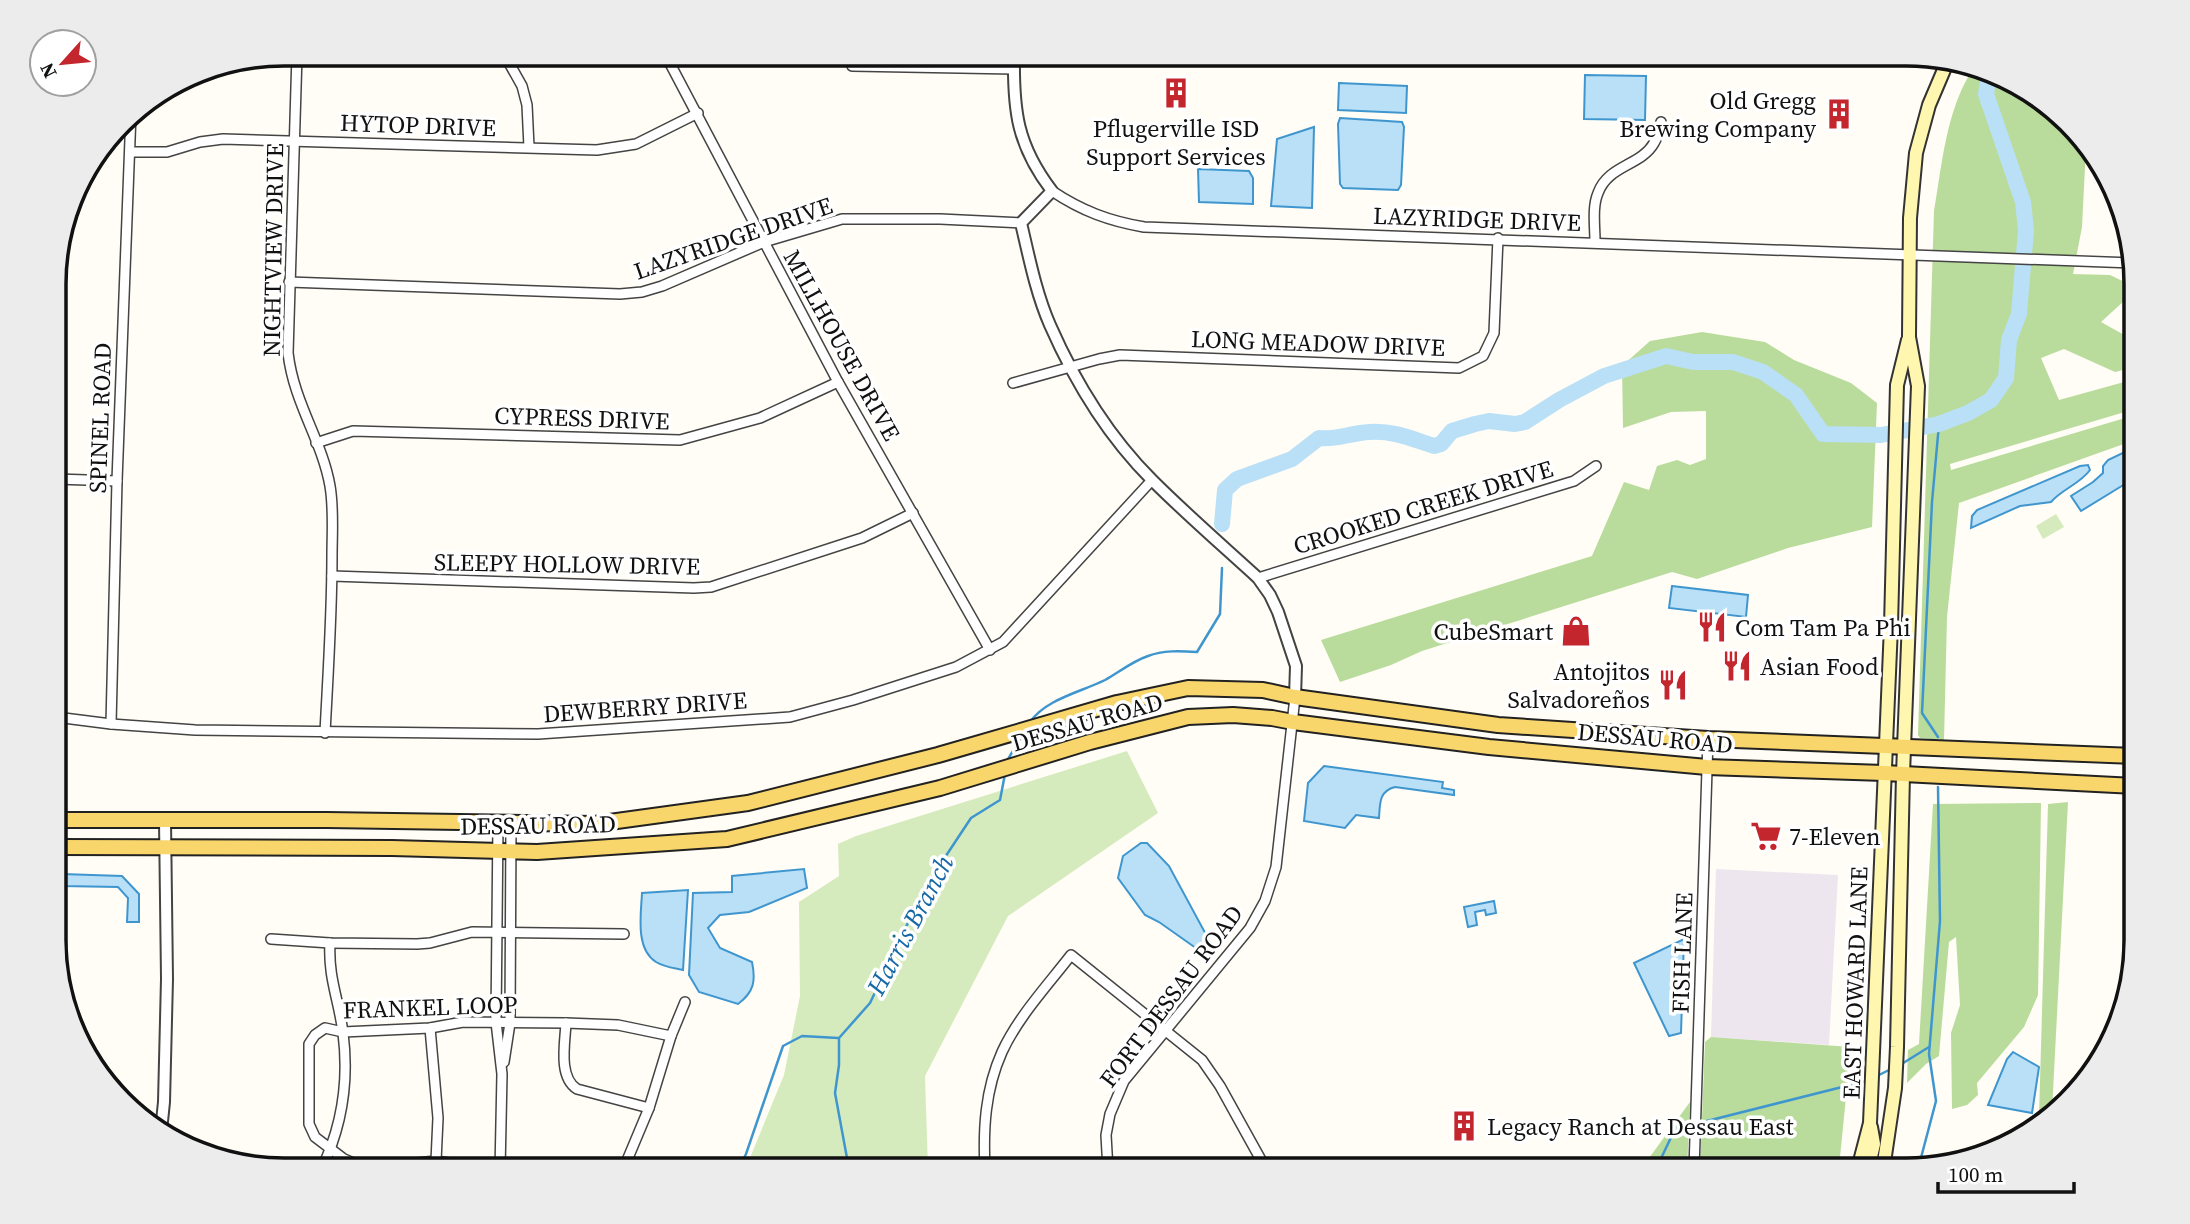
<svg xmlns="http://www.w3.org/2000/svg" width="2190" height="1224" viewBox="0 0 2190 1224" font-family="'Source Serif 4',serif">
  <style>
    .industrial { fill: #eee6ef }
    .green { fill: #d5ebbd }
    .forest { fill: #b9dc9c }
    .water { fill: #b9e0f7; stroke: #3f96cf; stroke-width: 2 }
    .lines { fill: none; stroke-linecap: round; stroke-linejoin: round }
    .stream { stroke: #3f96cf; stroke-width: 2.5 }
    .river { stroke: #b9e0f7; stroke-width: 16 }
    .minor-casing { stroke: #444; stroke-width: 12 }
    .tertiary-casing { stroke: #444; stroke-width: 14 }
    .secondary-casing { stroke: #333; stroke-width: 16 }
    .primary-casing { stroke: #222; stroke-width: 18 }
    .minor { stroke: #fff; stroke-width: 9 }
    .tertiary { stroke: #fff; stroke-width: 10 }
    .secondary { stroke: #fff6b0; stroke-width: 12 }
    .primary { stroke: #f9d66b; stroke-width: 14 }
    .labels { text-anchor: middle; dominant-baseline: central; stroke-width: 7; stroke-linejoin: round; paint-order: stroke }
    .poi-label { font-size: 24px; fill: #111; stroke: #fff; text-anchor: start }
    .street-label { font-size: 24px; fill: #111; stroke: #fff }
    .water-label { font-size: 26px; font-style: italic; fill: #1768a6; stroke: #fff }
    .rim { fill: none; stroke: #111; stroke-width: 3.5 }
  </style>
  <rect width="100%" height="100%" fill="#fffdf5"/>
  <!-- industrial -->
  <polygon class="industrial" points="1716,869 1838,875 1829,1045 1711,1037"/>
  <!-- green -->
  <g class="green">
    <polygon points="2056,514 2064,527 2043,539 2036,526"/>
    <polygon points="1127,751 1158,813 1008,916 925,1076 928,1170 745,1170 784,1075 800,996 799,902 839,876 838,844 856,836"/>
  </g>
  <!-- forest -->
  <g class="forest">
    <path d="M1971,72L2020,85L2086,147L2082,227L2073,274L2110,275L2135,287V291L2101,322L2135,341V367L2115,372L2064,349L2041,358L2059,400L2135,379V409L1950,464L1951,470L2135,415V440L1959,503L1947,617L1944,740L1920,738L1918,735L1934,211C1942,165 1946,112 1971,72Z"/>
    <polygon points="1702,332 1765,342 1794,360 1851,383 1877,403 1872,527 1788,548 1697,579 1672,572 1422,651 1391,665 1340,682 1321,640 1592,556 1624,482 1649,490 1657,466 1677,460 1690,465 1706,459 1706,411 1671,412 1623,428 1622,366 1650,341"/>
    <polygon points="2068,802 2052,1111 2047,1116 2039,1116 2048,804"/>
    <polygon points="2041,803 2038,995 2024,1027 1977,1083 1978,1095 1967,1105 1952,1109 1951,1033 1960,1005 1956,937 1949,942 1939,1056 1926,1064 1907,1083 1908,1050 1919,1044 1933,804"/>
    <polygon points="1711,1037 1851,1047 1840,1157 1817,1169 1700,1169 1705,1042"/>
    <polygon points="1690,1102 1687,1169 1641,1169"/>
  </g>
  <!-- water -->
  <g class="water">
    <polygon points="1585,75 1646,76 1645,120 1584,119"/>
    <polygon points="1339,83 1407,86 1406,113 1338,110"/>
    <polygon points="1340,118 1402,122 1404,127 1401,185 1398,190 1343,188 1340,184 1338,124"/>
    <polygon points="1314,127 1312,208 1271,206 1277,139"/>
    <polygon points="1198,169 1249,171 1253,178 1253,204 1199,202"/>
    <polygon points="2129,450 2125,484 2081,511 2071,496 2093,482 2103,473 2103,466 2108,460"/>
    <path d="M2088,465L2090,470C2080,484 2062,489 2051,502L2020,506L1971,528L1972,516L1977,510L2080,466Z"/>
    <polygon points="1672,586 1748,595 1746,617 1669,608"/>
    <path d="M1324,766L1443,782L1442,788L1454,790V795L1395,787C1379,791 1380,803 1379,818L1356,815L1345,828L1304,821L1308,783Z"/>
    <polygon points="1141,843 1147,843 1169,866 1216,953 1210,958 1159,922 1145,915 1118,878 1123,856"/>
    <path d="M804,869L807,888L749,912L720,915L708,928L720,948L752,962C756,981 754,992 738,1004L699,992L689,975L693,893L732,892V876Z"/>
    <polygon points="62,874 122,876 139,894 139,922 127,922 128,898 118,887 62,886"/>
    <path d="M688,890L683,970C674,968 664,967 656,962C635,949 641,914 642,893Z"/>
    <polygon points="1494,901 1496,913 1486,915 1485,910 1475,912 1477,925 1468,927 1464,907"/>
    <polygon points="1684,939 1681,1033 1669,1036 1634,963"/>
    <polygon points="2013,1052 2039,1067 2032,1113 1988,1105 2007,1059"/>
  </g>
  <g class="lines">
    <!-- stream -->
    <g class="stream">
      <path d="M1030,722C1046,699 1081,692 1105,680C1119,672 1133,661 1148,656C1163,650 1181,651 1197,652L1220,614L1222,568"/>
      <polyline points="1938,737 1922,713 1932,502 1939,424"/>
      <polyline points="1007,761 1021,737"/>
      <polyline points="1900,1065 1929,1047"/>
      <polyline points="1875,1077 1891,1069"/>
      <polyline points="1703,1122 1866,1081"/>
      <polyline points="1656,1169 1675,1129 1688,1126"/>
      <polyline points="1918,1169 1936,1101 1929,1054 1940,921 1938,787"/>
      <polyline points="738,1170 746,1154 783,1046 802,1036 838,1038"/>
      <polyline points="844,1170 847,1158 835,1093 839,1065 839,1038 870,1003 924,889 971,818 1000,800 1005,774"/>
    </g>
    <!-- river -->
    <path class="river" d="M1222,524L1225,490L1237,479L1292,459L1319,438C1336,440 1351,433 1369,432C1392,430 1412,439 1434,446L1441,444L1452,431L1475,424L1489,421L1515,424L1525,422L1559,400L1604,376L1666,356L1693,362H1733L1763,372L1796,395L1823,434L1881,435L1939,424L1968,413L1991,400L2006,378L2009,340L2019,314L2026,230L2023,202L1986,94L1988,82L1991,77"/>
    <!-- minor casing -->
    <g class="minor-casing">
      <g id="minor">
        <path d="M297,54L288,353C294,404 322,440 330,486C334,509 332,533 332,556C332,615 328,674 325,733"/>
        <polyline points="504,54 522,86 527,105 529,147"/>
        <polyline points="665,54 838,382 990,650"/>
        <polyline points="852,66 1014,69"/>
        <polyline points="131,152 167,152 200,142 223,139 597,150 636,144 698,113"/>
        <path d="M1052,191C1082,211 1109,221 1144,227L2133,263"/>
        <path d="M1595,242C1595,226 1592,207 1598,193C1608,165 1641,166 1654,143C1658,137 1659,129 1661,122"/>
        <polyline points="289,282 620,294 642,292 662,286 764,242 842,219 940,219 1021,223"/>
        <polyline points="1013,383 1099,359 1120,355 1459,368 1483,356 1494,333 1498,238"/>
        <polyline points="316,443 353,431 680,440 760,418 838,382"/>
        <polyline points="56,479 117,481"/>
        <polyline points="332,576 694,588 711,587 862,538 913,513"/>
        <polyline points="1258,578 1574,481 1596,466"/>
        <polyline points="56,717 111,724 195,730 538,734 790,717 853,700 956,667 1003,642 1152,480"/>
        <polyline points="111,724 117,481 131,113"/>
        <polyline points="498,824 496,1022 502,1074 500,1170"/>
        <polyline points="271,939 330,943 417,944 430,943 472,932 624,934"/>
        <path d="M566,1023C565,1043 558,1077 577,1089L649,1108"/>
        <polyline points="430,1028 438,1118 436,1161"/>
        <polyline points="504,1062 510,1023 511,824"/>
        <polyline points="1694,1169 1708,739"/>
        <path d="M321,1170C342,1127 349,1080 343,1033C339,1000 328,978 330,943"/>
        <polyline points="491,1170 436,1161 378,1167 358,1165 344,1159 315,1137 309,1124 309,1044 315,1035 325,1028 343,1032 430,1028 463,1022 566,1023 618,1025 671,1036"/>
        <polyline points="623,1170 649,1108 671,1036 685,1002"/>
        <path d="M985,1170C983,1129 985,1090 1002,1052C1018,1017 1047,986 1071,955L1202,1060L1220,1086L1266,1169"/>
        <polyline points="1108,1170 1106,1135 1110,1114 1124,1081 1250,928 1265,901 1276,867 1295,697"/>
      </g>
    </g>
    <!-- tertiary casing -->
    <g class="tertiary-casing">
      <g id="tertiary">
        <path d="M1014,54C1013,111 1017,145 1052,191L1021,223C1029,257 1036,293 1050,325C1075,382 1109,437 1152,480C1186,514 1223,546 1258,578L1270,595L1278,612L1296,666L1295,697"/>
        <polyline points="161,1131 164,1102 167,979 165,821"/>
      </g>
    </g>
    <!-- secondary casing -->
    <g class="secondary-casing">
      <g id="secondary">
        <polyline points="1858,1169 1870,1123 1891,626 1897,385 1908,340"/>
        <polyline points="1868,1169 1874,1144 1871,1127"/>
        <polyline points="1883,1169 1895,1088 1897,1047 1903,774 1918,386 1909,337 1910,218 1916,153 1929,105 1946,65"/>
      </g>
    </g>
    <!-- primary casing -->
    <g class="primary-casing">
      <g id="primary">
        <polyline points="56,820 327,820 595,824 748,803 938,755 1117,703 1188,688 1263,690 1295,697 1498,725 1708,739 2135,756"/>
        <polyline points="56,847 392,848 537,852 727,839 940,788 1090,742 1188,717 1233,715 1272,718 1293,722 1489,747 1707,767 1884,773 2135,786"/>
      </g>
    </g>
    <!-- minor -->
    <use href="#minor" class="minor"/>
    <!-- tertiary -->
    <use href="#tertiary" class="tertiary"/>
    <!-- secondary -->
    <use href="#secondary" class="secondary"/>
    <!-- primary -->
    <use href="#primary" class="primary"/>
  </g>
  <!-- icons -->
  <defs>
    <g id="building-bare" transform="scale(2.415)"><path d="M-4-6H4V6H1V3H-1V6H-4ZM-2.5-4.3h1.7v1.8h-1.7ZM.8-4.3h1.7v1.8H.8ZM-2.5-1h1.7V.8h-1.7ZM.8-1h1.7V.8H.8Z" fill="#c4262e" stroke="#fff" stroke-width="2.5" paint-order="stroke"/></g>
    <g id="restaurant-bare" transform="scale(2.415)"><path d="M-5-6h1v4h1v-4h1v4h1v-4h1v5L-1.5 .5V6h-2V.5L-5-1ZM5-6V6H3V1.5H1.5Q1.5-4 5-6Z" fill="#c4262e" stroke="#fff" stroke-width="2.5" paint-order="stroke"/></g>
    <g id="shop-bare" transform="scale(2.415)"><path d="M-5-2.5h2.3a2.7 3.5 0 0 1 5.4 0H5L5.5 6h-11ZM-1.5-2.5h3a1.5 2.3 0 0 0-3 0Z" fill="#c4262e" stroke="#fff" stroke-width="2.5" paint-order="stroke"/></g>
    <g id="supermarket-bare" transform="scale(2.415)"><path d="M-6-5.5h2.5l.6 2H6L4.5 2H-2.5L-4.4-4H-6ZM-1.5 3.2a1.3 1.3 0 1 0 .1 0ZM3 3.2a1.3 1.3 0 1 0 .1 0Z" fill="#c4262e" stroke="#fff" stroke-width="2.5" paint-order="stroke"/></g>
  </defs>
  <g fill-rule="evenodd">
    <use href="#building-bare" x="1176" y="93"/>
    <use href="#building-bare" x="1839" y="114"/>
    <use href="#restaurant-bare" x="1712" y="627"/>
    <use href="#shop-bare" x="1576" y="631"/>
    <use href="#restaurant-bare" x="1737" y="666"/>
    <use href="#restaurant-bare" x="1673" y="685"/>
    <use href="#supermarket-bare" x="1766" y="836"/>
    <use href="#building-bare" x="1464" y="1126"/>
  </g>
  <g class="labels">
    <!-- poi labels -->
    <g class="poi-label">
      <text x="1816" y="100" text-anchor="end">Old Gregg<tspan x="1816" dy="28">Brewing Company</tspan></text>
      <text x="1176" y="128" text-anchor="middle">Pflugerville ISD<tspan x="1176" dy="28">Support Services</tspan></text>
      <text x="1735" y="627">Com Tam Pa Phi</text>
      <text x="1553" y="631" text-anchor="end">CubeSmart</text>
      <text x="1760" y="666">Asian Food</text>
      <text x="1650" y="671" text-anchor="end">Antojitos<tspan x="1650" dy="28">Salvadoreños</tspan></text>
      <text x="1789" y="836">7-Eleven</text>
      <text x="1487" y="1126">Legacy Ranch at Dessau East</text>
    </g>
    <!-- street labels -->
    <g class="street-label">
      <text transform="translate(418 125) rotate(2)">HYTOP DRIVE</text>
      <text transform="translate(1477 219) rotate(2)">LAZYRIDGE DRIVE</text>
      <text transform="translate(733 238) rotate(-19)">LAZYRIDGE DRIVE</text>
      <text transform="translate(273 250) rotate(-89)">NIGHTVIEW DRIVE</text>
      <text transform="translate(1318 343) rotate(2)">LONG MEADOW DRIVE</text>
      <text transform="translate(842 345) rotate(61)">MILLHOUSE DRIVE</text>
      <text transform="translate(100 418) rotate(-88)">SPINEL ROAD</text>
      <text transform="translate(582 418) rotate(2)">CYPRESS DRIVE</text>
      <text transform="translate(1423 507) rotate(-17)">CROOKED CREEK DRIVE</text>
      <text transform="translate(567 564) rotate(1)">SLEEPY HOLLOW DRIVE</text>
      <text transform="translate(645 707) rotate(-4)">DEWBERRY DRIVE</text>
      <text transform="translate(1087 722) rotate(-16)">DESSAU ROAD</text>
      <text transform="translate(1655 738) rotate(5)">DESSAU ROAD</text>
      <text transform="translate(538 825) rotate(-1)">DESSAU ROAD</text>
      <text transform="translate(1682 953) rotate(-88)">FISH LANE</text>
      <text transform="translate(1855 983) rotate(-88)">EAST HOWARD LANE</text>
      <text transform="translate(1171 996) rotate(-53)">FORT DESSAU ROAD</text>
      <text transform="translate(430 1007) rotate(-2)">FRANKEL LOOP</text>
    </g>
    <!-- water labels -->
    <g class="water-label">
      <text transform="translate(910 925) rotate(-62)">Harris Branch</text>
    </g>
  </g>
  <!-- crop -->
  <path d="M0 0H2190V1224H0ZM284 66H1906A218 218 0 0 1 2124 284V940A218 218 0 0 1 1906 1158H284A218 218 0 0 1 66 940V284A218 218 0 0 1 284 66Z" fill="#ececec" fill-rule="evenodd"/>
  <path class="rim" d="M284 66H1906A218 218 0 0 1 2124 284V940A218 218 0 0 1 1906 1158H284A218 218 0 0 1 66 940V284A218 218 0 0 1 284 66Z"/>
  <!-- north arrow -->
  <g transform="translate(63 63) rotate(243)"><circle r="33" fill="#ffffff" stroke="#a0a0a0" stroke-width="2"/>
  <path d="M0-5L12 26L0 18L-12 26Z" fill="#c4262e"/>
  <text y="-10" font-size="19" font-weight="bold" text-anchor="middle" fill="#111111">N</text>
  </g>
  <!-- scale -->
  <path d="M1938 1182v10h136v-10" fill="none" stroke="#111111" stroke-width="3.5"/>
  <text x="1948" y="1182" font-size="21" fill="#111111" stroke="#ffffff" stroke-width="5" paint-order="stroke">100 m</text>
</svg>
